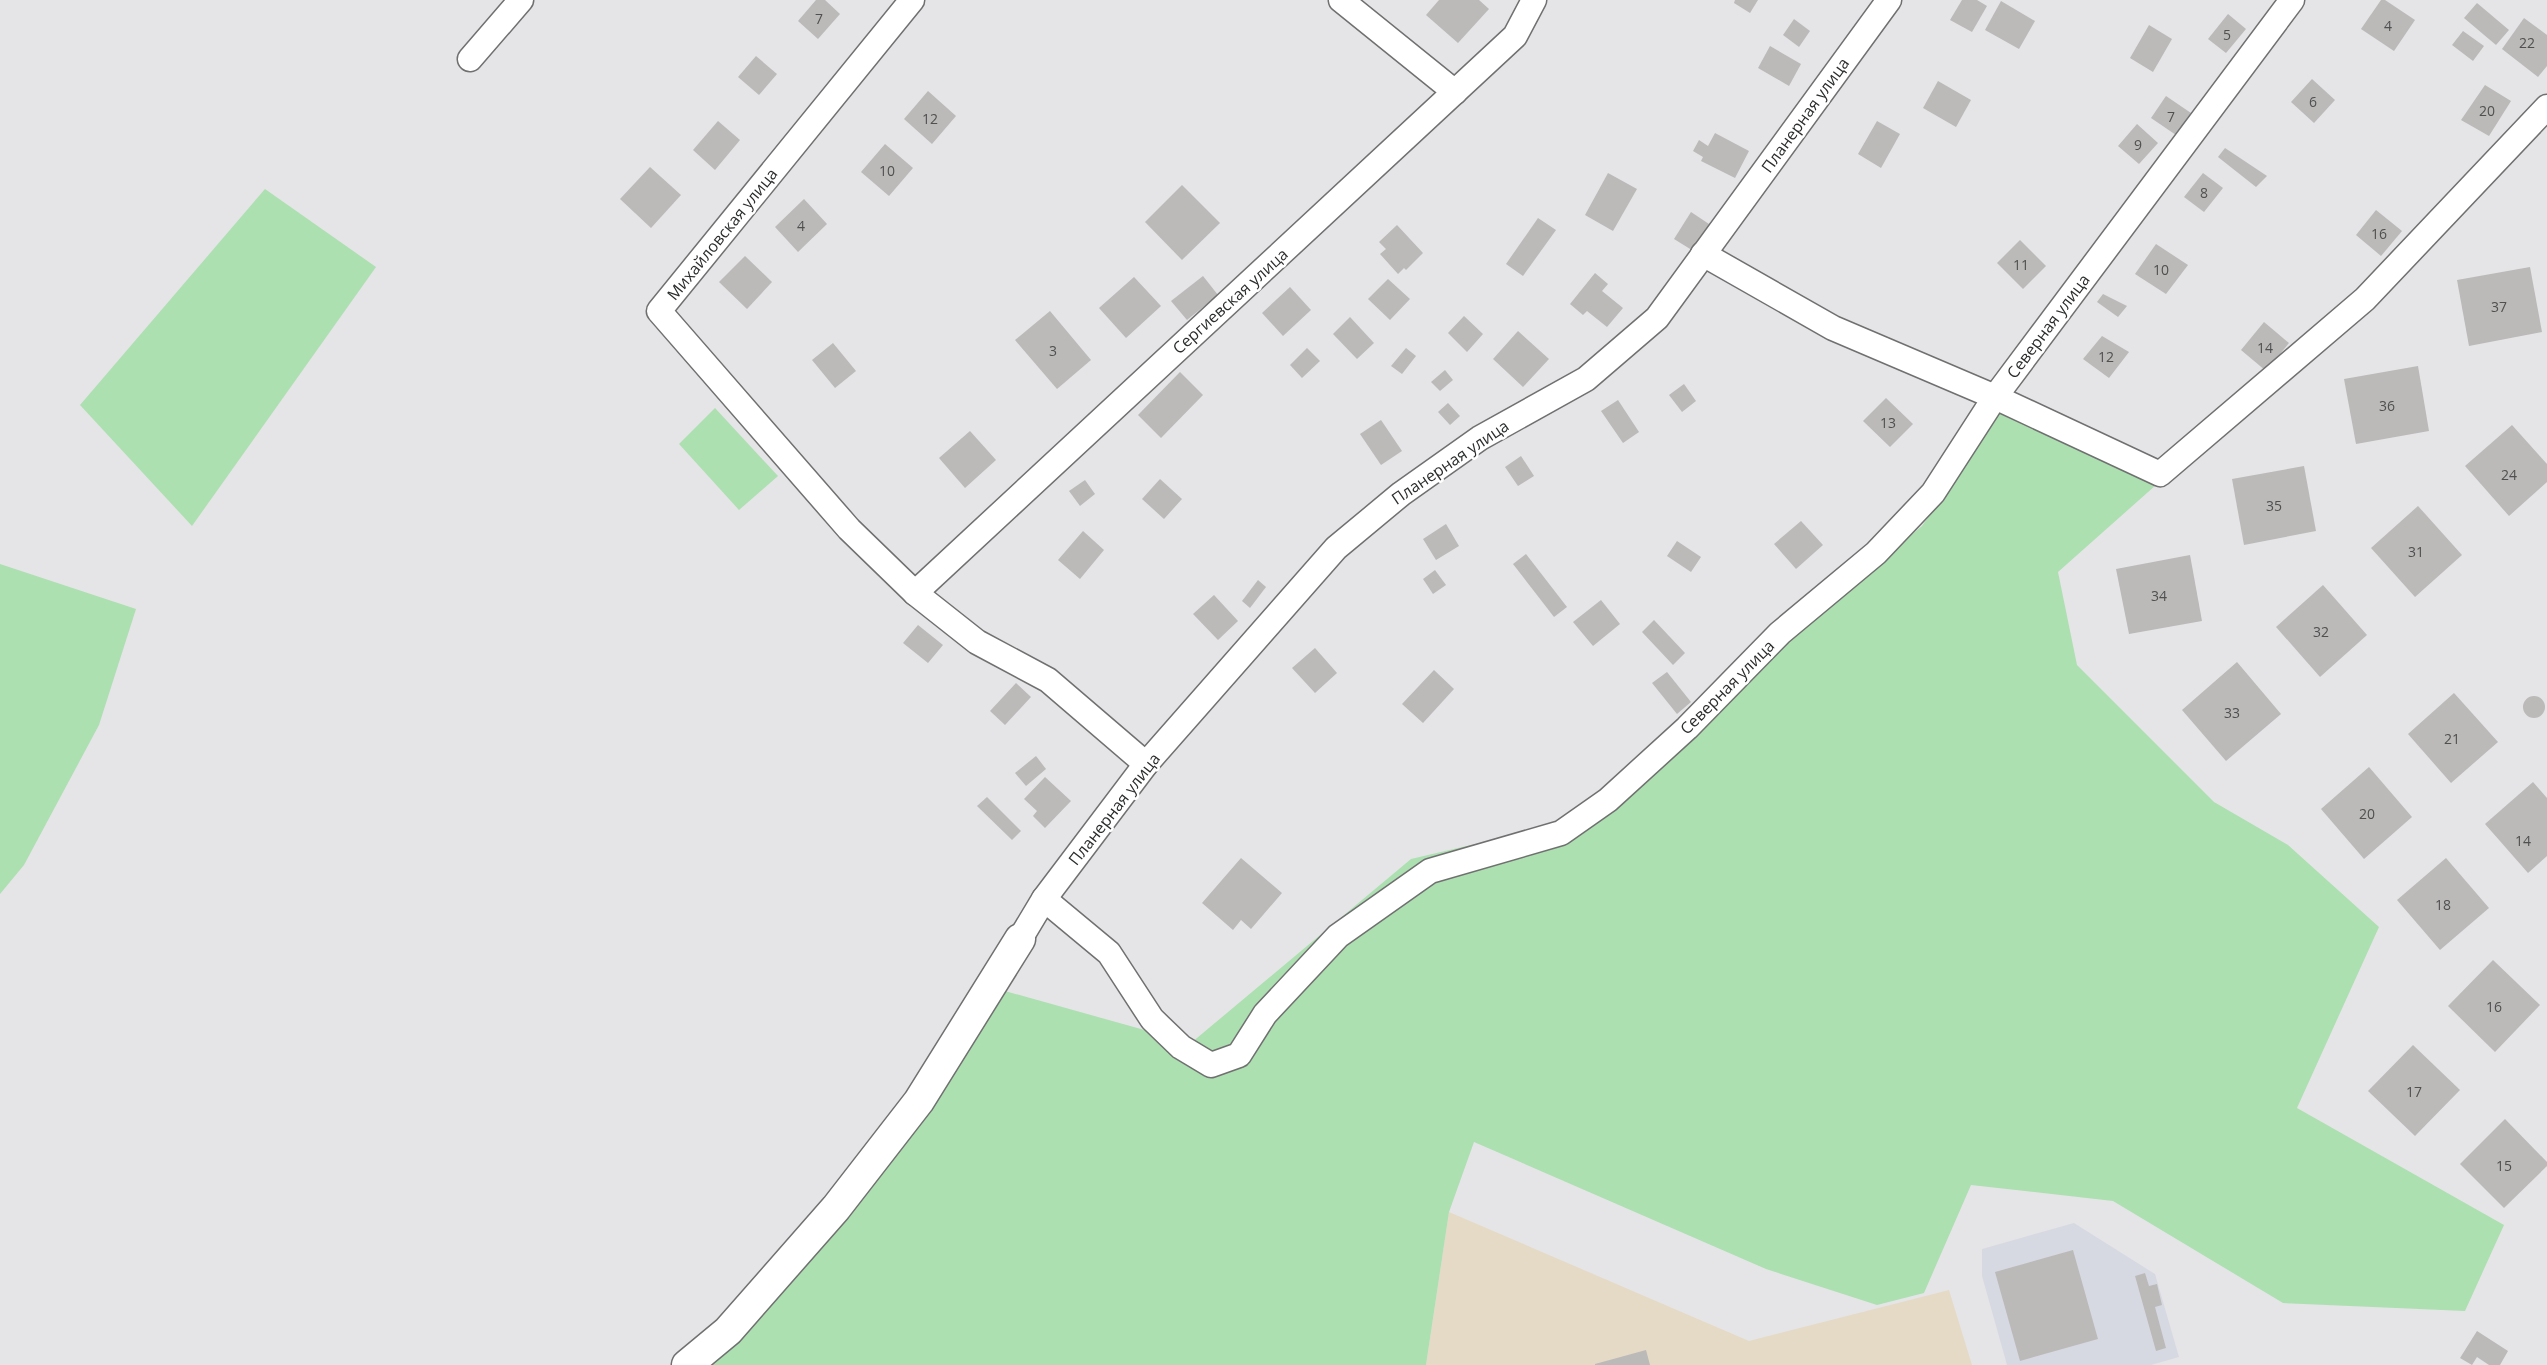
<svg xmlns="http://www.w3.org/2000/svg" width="2547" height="1365" viewBox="0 0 2547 1365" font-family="'Open Sans',sans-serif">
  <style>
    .built { fill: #d7d9e2 }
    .industrial { fill: #e5dac6 }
    .green { fill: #ace0b0 }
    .building { fill: #bbbab9 }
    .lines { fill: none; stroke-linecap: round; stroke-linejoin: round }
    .minor-casing { stroke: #707071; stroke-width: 27 }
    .tertiary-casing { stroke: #707071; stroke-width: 33 }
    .minor { stroke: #fff; stroke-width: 24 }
    .tertiary { stroke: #fff; stroke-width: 30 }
    .labels { text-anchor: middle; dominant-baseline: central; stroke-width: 5; stroke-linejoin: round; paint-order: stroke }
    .number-label { font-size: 14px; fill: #4f504f }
    .street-label { font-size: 16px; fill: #2b2c2c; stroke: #fff }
  </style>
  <rect width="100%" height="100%" fill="#e5e5e7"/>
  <!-- built -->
  <polygon class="built" points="2074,1223 2155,1274 2179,1357 2151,1365 2007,1365 1982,1276 1982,1249"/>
  <!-- industrial -->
  <polygon class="industrial" points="1449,1212 1749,1341 1949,1290 1972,1365 1426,1365"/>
  <!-- green -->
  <g class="green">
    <polygon points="265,189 376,267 192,526 80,405"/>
    <polygon points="715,408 778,476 739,510 679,444"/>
    <polygon points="2002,409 2144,471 2156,485 2058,572 2077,665 2214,802 2288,845 2379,927 2297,1108 2504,1225 2465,1311 2283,1303 2113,1201 1971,1185 1924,1293 1877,1305 1766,1269 1474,1142 1449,1212 1426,1365 705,1365 1005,991 1191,1043 1411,859 1505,837 1511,856 1560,840 1791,634 1922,526"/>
    <polygon points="0,564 136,609 99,725 24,865 0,894"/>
  </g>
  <!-- building -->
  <g class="building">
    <polygon points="816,0 825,0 840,14 818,39 798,21"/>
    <polygon points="1439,0 1479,0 1489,9 1458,43 1426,15"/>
    <polygon points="1735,0 1758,0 1750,13 1734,3"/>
    <polygon points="1962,0 1977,0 1987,6 1972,32 1950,20"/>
    <polygon points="2381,0 2385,0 2415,20 2394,51 2361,29"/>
    <polygon points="2001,1 2035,21 2019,49 1985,30"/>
    <polygon points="2477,3 2509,30 2496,45 2464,18"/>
    <polygon points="2228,14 2246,29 2226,53 2208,39"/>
    <polygon points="2524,18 2547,35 2547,66 2538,77 2502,49"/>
    <polygon points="1794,19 1810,31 1799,47 1783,35"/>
    <polygon points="2149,25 2172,39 2153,72 2130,58"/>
    <polygon points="2463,31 2484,46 2473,61 2452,45"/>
    <polygon points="1770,46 1801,64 1789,86 1758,68"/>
    <polygon points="756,56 777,74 759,95 738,77"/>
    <polygon points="2312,79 2335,100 2314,123 2291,102"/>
    <polygon points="1938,81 1971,100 1956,127 1923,108"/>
    <polygon points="2485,85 2511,101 2489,136 2461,120"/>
    <polygon points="928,91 956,116 932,144 904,119"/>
    <polygon points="2166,96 2191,113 2176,135 2151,118"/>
    <polygon points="718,121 740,140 715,170 693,150"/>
    <polygon points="1877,121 1900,134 1881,168 1858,154"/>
    <polygon points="2137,124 2158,143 2139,164 2118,146"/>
    <polygon points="1715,133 1749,151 1735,178 1701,161 1703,157 1693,151 1699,140 1708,146"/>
    <polygon points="885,144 913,168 889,196 861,172"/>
    <polygon points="2225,148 2267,176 2256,187 2218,157"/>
    <polygon points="650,167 681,195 651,228 620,199"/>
    <polygon points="1608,173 1637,189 1613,231 1585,215"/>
    <polygon points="2203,173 2223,188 2204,212 2184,197"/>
    <polygon points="1182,185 1220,223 1182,260 1145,222"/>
    <polygon points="804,199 827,224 798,252 775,227"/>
    <polygon points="2376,210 2402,231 2381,256 2356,235"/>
    <polygon points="1691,212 1712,226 1695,252 1674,239"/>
    <polygon points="1538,218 1556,230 1523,276 1506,264"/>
    <polygon points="1397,225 1423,253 1406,270 1404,268 1398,274 1380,254 1386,249 1379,242"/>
    <polygon points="2020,240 2046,266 2023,289 1997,263"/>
    <polygon points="2156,244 2188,265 2166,294 2135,274"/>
    <polygon points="745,256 772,282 747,309 719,282"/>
    <polygon points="2530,267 2542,332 2469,346 2457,280"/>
    <polygon points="1595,273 1608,284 1602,291 1623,308 1607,327 1587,311 1583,315 1570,304"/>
    <polygon points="1203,276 1218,295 1187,320 1171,301"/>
    <polygon points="1134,277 1161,306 1126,338 1099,308"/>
    <polygon points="1388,279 1410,299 1390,320 1368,299"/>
    <polygon points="1290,287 1311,310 1283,336 1262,313"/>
    <polygon points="2103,294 2127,306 2118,317 2097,302"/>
    <polygon points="1050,311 1091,360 1057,389 1015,340"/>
    <polygon points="1464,316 1483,334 1467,352 1448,333"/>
    <polygon points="1350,317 1374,343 1357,359 1333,334"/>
    <polygon points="2264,322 2289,343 2266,371 2241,350"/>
    <polygon points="1518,331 1549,359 1523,387 1493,359"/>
    <polygon points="2102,336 2129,352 2109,378 2083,359"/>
    <polygon points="833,343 856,371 835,388 812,360"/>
    <polygon points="1307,348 1320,361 1302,378 1290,365"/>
    <polygon points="1406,348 1416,356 1402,374 1391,366"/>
    <polygon points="2418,366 2429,431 2356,444 2344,379"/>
    <polygon points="1445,370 1453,380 1440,391 1431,382"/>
    <polygon points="1180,372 1203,395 1161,438 1138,415"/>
    <polygon points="1684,384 1696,401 1682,412 1669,395"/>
    <polygon points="1886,398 1913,424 1890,447 1863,421"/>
    <polygon points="1618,400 1639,432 1623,443 1601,411"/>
    <polygon points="1448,403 1460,416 1450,425 1438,412"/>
    <polygon points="1381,420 1402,451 1381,465 1360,434"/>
    <polygon points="2512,425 2547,464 2547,482 2509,516 2465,466"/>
    <polygon points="970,431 996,460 965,488 939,458"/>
    <polygon points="1521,456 1534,476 1518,486 1505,467"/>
    <polygon points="2304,466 2316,531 2244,545 2232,479"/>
    <polygon points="1160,479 1182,499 1164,519 1142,499"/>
    <polygon points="1085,480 1095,494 1080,506 1069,491"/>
    <polygon points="2418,506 2462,555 2415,597 2371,548"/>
    <polygon points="1801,521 1823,545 1796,569 1774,544"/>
    <polygon points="1446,524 1459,546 1436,560 1423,539"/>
    <polygon points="1083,531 1104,550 1080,579 1058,560"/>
    <polygon points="1677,541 1701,557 1691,572 1667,556"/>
    <polygon points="1526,554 1567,607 1554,617 1513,564"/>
    <polygon points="2190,555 2202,621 2129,634 2116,569"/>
    <polygon points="1435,570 1446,585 1433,594 1423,579"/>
    <polygon points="1258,580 1266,587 1250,608 1242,601"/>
    <polygon points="2323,585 2367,635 2320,677 2276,627"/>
    <polygon points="1214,595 1238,621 1218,640 1193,614"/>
    <polygon points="1601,600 1620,624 1593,646 1573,622"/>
    <polygon points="1654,620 1685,653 1673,665 1642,632"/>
    <polygon points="918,625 943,645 928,663 903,643"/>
    <polygon points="1315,648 1337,673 1315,693 1292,668"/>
    <polygon points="2237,662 2281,714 2226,761 2182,710"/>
    <polygon points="1434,670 1454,689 1423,723 1402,704"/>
    <polygon points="1667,672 1691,702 1677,714 1652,683"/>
    <polygon points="1016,683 1031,697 1005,725 990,711"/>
    <polygon points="2454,693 2498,742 2451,783 2408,734"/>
    <circle cx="2534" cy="707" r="11"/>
    <polygon points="1036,756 1046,769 1026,786 1015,773"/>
    <polygon points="2369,767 2412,817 2364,859 2321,809"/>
    <polygon points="1045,777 1071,801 1045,828 1033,816 1037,811 1024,799"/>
    <polygon points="2533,782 2547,798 2547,856 2528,873 2485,824"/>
    <polygon points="987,797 1021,831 1012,840 977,806"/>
    <polygon points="1241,858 1282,893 1251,929 1241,920 1233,930 1202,903"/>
    <polygon points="2446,858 2489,908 2440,950 2397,900"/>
    <polygon points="2493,960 2540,1005 2495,1052 2448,1006"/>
    <polygon points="2413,1045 2460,1090 2415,1136 2368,1091"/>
    <polygon points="2505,1119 2547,1162 2547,1166 2504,1208 2460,1164"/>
    <polygon points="2073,1250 2098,1339 2020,1361 1995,1272"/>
    <polygon points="2145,1273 2149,1286 2157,1284 2162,1305 2155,1307 2166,1348 2156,1351 2135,1276"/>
    <polygon points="2477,1331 2508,1351 2500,1365 2489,1365 2477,1357 2472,1365 2460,1358"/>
    <polygon points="1646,1350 1650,1365 1595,1365 1595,1364"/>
  </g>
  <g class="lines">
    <!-- minor casing -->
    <g class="minor-casing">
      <g id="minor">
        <polyline points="912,0 659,311 849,529 915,593 977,642 1048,680 1146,764"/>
        <polyline points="1341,0 1455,92"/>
        <polyline points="470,59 521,0"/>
        <polyline points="1703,254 1833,328 1995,397 2160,474 2365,299 2547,107"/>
        <polyline points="915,593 1515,36 1534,0"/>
        <polyline points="1044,899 1109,953 1152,1019 1181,1047 1211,1065 1239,1055 1265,1014 1338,936 1430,871 1561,833 1608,800 1687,728 1780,633 1876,553 1933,493 1995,397 2292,0"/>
        <polyline points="1020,939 1044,899 1146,764 1336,548 1401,494 1480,438 1586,379 1657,318 1889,0"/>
      </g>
    </g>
    <!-- tertiary casing -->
    <g class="tertiary-casing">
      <polyline id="tertiary" points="687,1365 728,1331 836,1208 919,1101 1020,939"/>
    </g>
    <!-- minor -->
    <use href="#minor" class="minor"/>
    <!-- tertiary -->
    <use href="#tertiary" class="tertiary"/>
  </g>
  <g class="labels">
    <!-- number labels -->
    <g class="number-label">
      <text x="819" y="18">7</text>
      <text x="2388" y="25">4</text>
      <text x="2227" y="34">5</text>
      <text x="2527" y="42">22</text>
      <text x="2313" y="101">6</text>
      <text x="2487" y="110">20</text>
      <text x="2171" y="116">7</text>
      <text x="930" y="118">12</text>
      <text x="2138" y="144">9</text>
      <text x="887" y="170">10</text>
      <text x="2204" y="192">8</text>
      <text x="801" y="225">4</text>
      <text x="2379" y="233">16</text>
      <text x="2021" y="264">11</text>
      <text x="2161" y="269">10</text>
      <text x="2499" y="306">37</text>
      <text x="2265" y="347">14</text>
      <text x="1053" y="350">3</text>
      <text x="2106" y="356">12</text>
      <text x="2387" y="405">36</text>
      <text x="1888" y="422">13</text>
      <text x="2509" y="474">24</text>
      <text x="2274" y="505">35</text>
      <text x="2416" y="551">31</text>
      <text x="2159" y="595">34</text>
      <text x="2321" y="631">32</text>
      <text x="2232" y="712">33</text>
      <text x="2452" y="738">21</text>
      <text x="2367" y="813">20</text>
      <text x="2523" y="840">14</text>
      <text x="2443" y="904">18</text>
      <text x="2494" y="1006">16</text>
      <text x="2414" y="1091">17</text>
      <text x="2504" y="1165">15</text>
    </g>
    <!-- street labels -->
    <g class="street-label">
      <text transform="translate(1805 115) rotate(-54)">Планерная улица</text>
      <text transform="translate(722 234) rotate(-51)">Михайловская улица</text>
      <text transform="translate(1230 301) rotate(-42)">Сергиевская улица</text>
      <text transform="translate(2048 326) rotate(-53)">Северная улица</text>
      <text transform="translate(1450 462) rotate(-34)">Планерная улица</text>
      <text transform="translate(1727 687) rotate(-45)">Северная улица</text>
      <text transform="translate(1114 809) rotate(-52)">Планерная улица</text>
    </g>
  </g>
</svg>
